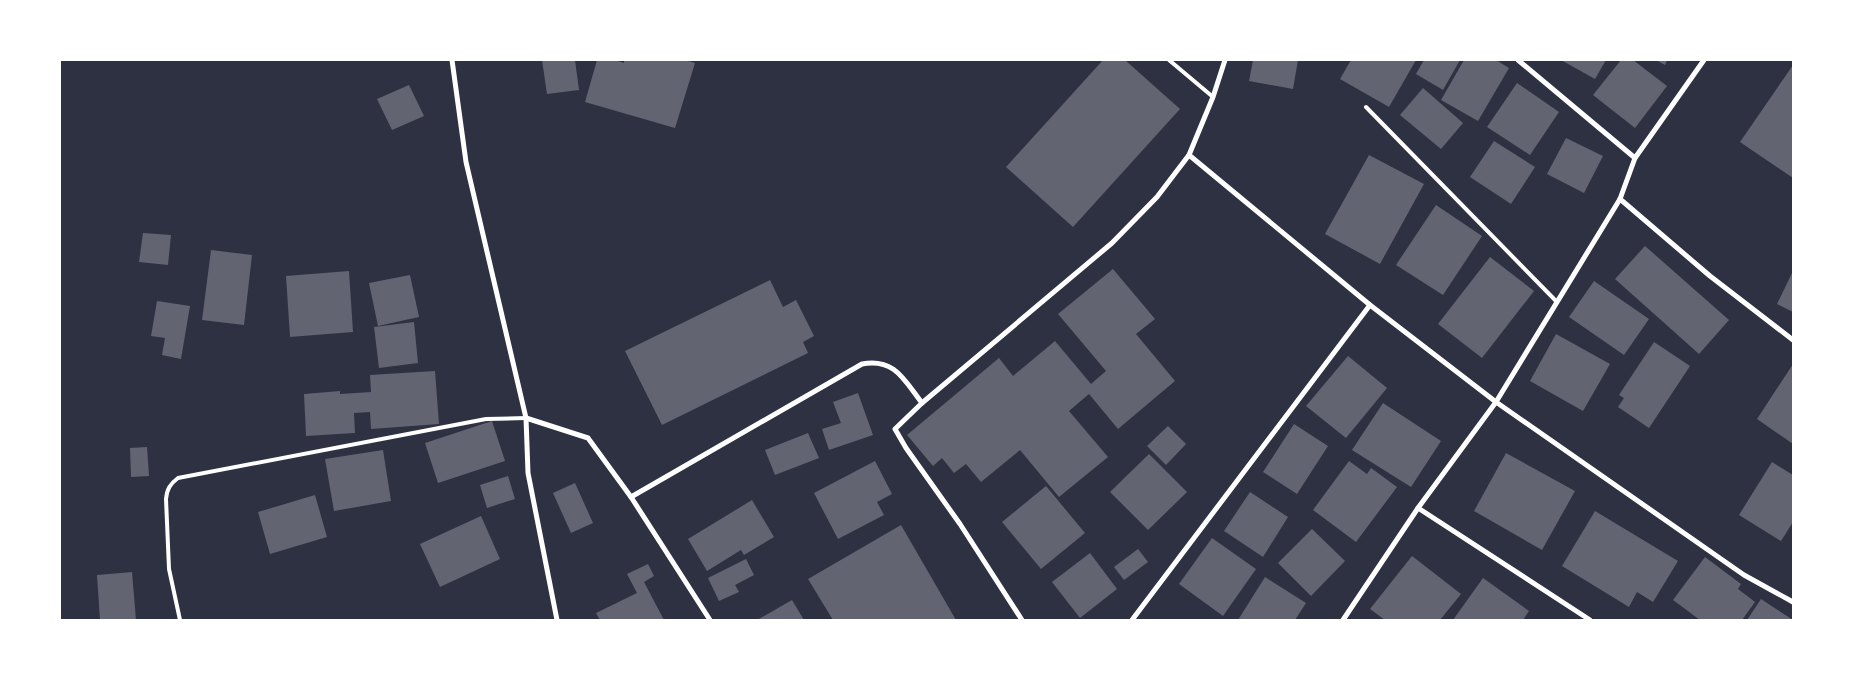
<svg xmlns="http://www.w3.org/2000/svg" width="1853" height="680" viewBox="0 0 1853 680" font-family="Jost,sans-serif">
  <style>
    .building { fill: #626471 }
    .lines { fill: none; stroke-linecap: round; stroke-linejoin: round }
    .service { stroke: #fff; stroke-width: 4 }
    .minor { stroke: #fff; stroke-width: 5 }
  </style>
  <rect width="100%" height="100%" fill="#2d3142"/>
  <!-- building -->
  <g class="building">
    <polygon points="542,60 575,60 579,90 547,94"/>
    <polygon points="597,60 615,60 624,63 624,60 685,60 695,63 675,128 585,102"/>
    <polygon points="1103,60 1125,60 1180,109 1073,227 1006,167"/>
    <polygon points="1253,60 1298,60 1293,89 1249,81"/>
    <polygon points="1351,60 1416,60 1389,107 1340,79"/>
    <polygon points="1424,60 1460,60 1443,90 1416,74"/>
    <polygon points="1464,60 1496,60 1509,68 1478,121 1441,100"/>
    <polygon points="1561,60 1606,60 1595,79"/>
    <polygon points="1621,60 1633,60 1667,86 1635,128 1593,95"/>
    <polygon points="1656,60 1667,60 1665,65"/>
    <polygon points="1793,65 1793,178 1740,142"/>
    <polygon points="1517,83 1559,112 1530,155 1487,127"/>
    <polygon points="409,85 424,116 392,130 377,99"/>
    <polygon points="1423,88 1463,123 1441,149 1400,115"/>
    <polygon points="1566,138 1603,156 1584,193 1547,174"/>
    <polygon points="1494,141 1535,167 1511,204 1470,177"/>
    <polygon points="1369,155 1424,184 1380,264 1325,234"/>
    <polygon points="1436,205 1482,236 1443,295 1396,265"/>
    <polygon points="143,233 171,235 168,265 139,262"/>
    <polygon points="1645,246 1729,320 1699,354 1615,279"/>
    <polygon points="211,250 252,255 244,325 202,320"/>
    <polygon points="1490,257 1534,291 1482,358 1438,324"/>
    <polygon points="1113,269 1155,319 1136,334 1175,381 1118,429 1089,394 1069,411 1108,457 1059,497 1020,450 981,482 966,464 954,473 942,458 933,466 907,435 999,358 1013,376 1055,341 1091,384 1106,371 1058,314"/>
    <polygon points="349,271 353,332 290,337 286,276"/>
    <polygon points="1793,271 1793,312 1777,304"/>
    <polygon points="410,275 419,317 378,326 369,283"/>
    <polygon points="770,280 783,307 796,300 814,336 803,342 808,353 662,425 625,351"/>
    <polygon points="1594,281 1649,319 1624,355 1569,317"/>
    <polygon points="157,301 190,306 181,359 162,355 165,338 151,336"/>
    <polygon points="414,322 418,363 379,368 374,327"/>
    <polygon points="1556,334 1610,364 1583,411 1530,381"/>
    <polygon points="1654,342 1690,366 1649,428 1618,407 1624,398 1619,395"/>
    <polygon points="1348,356 1387,388 1346,438 1306,406"/>
    <polygon points="1793,364 1793,444 1757,419"/>
    <polygon points="435,371 439,424 371,429 370,412 354,413 355,433 306,436 304,394 340,391 340,394 371,392 370,375"/>
    <polygon points="858,393 873,435 829,450 822,429 841,423 833,402"/>
    <polygon points="1383,403 1441,441 1411,487 1352,450"/>
    <polygon points="492,421 505,461 438,483 425,443"/>
    <polygon points="1294,424 1328,446 1297,494 1263,472"/>
    <polygon points="1168,426 1186,444 1166,465 1147,446"/>
    <polygon points="808,433 819,458 775,475 765,450"/>
    <polygon points="147,447 149,476 131,477 130,448"/>
    <polygon points="383,450 391,501 334,511 325,459"/>
    <polygon points="1506,453 1575,491 1542,550 1474,511"/>
    <polygon points="1149,454 1187,492 1148,530 1110,492"/>
    <polygon points="875,461 892,494 877,502 884,515 838,539 814,493"/>
    <polygon points="1349,461 1367,474 1371,468 1397,487 1356,542 1313,510"/>
    <polygon points="1772,462 1793,475 1793,522 1781,541 1739,515"/>
    <polygon points="508,476 515,499 487,508 480,485"/>
    <polygon points="575,483 593,523 571,533 553,493"/>
    <polygon points="1046,486 1085,533 1041,569 1002,522"/>
    <polygon points="1250,492 1288,517 1263,557 1224,531"/>
    <polygon points="315,495 327,537 270,554 258,512"/>
    <polygon points="752,500 774,537 744,555 741,550 707,571 688,539"/>
    <polygon points="1595,511 1678,561 1653,602 1637,592 1629,607 1562,566"/>
    <polygon points="481,516 500,559 440,587 420,544"/>
    <polygon points="901,525 956,620 833,620 808,579"/>
    <polygon points="1312,529 1345,561 1311,596 1278,563"/>
    <polygon points="1212,538 1256,569 1223,616 1179,584"/>
    <polygon points="1138,549 1148,562 1124,580 1114,567"/>
    <polygon points="1090,553 1117,589 1080,618 1052,582"/>
    <polygon points="1412,556 1461,594 1440,620 1385,620 1370,609"/>
    <polygon points="1705,557 1741,584 1738,589 1755,602 1742,620 1700,620 1673,600"/>
    <polygon points="746,559 754,575 735,585 739,592 719,601 708,578"/>
    <polygon points="648,564 654,576 644,582 664,620 600,620 596,613 637,593 627,574"/>
    <polygon points="132,572 136,620 100,620 97,575"/>
    <polygon points="1265,577 1306,603 1295,620 1238,620"/>
    <polygon points="1483,578 1529,611 1523,620 1453,620"/>
    <polygon points="1761,599 1793,620 1747,620"/>
    <polygon points="792,600 804,620 757,620"/>
  </g>
  <g class="lines">
    <!-- service -->
    <g class="service">
      <polyline points="1169,60 1213,97"/>
      <polyline points="1366,107 1557,302"/>
      <path d="M180,620L169,569L166,499C167,489 170,484 178,478L486,419L526,418"/>
    </g>
    <!-- minor -->
    <g class="minor">
      <polyline points="452,60 466,162 526,418 528,473 557,620"/>
      <polyline points="1518,60 1635,158"/>
      <polyline points="1189,155 1370,305 1496,402 1744,575 1793,602"/>
      <polyline points="1620,199 1710,276 1793,340"/>
      <polyline points="526,418 588,438 631,497 710,620"/>
      <path d="M631,497L862,364C895,358 904,380 922,403"/>
      <polyline points="1418,508 1590,620"/>
      <polyline points="1022,620 960,524 906,448 895,429 922,403 1112,243 1157,197 1189,155 1213,97 1225,60"/>
      <polyline points="1132,620 1370,305"/>
      <polyline points="1343,620 1418,508 1496,402 1620,199 1635,158 1704,60"/>
    </g>
  </g>
  <!-- border -->
  <rect width="1853" height="680" fill="none" stroke="#ffffff" stroke-width="122"/>
</svg>
